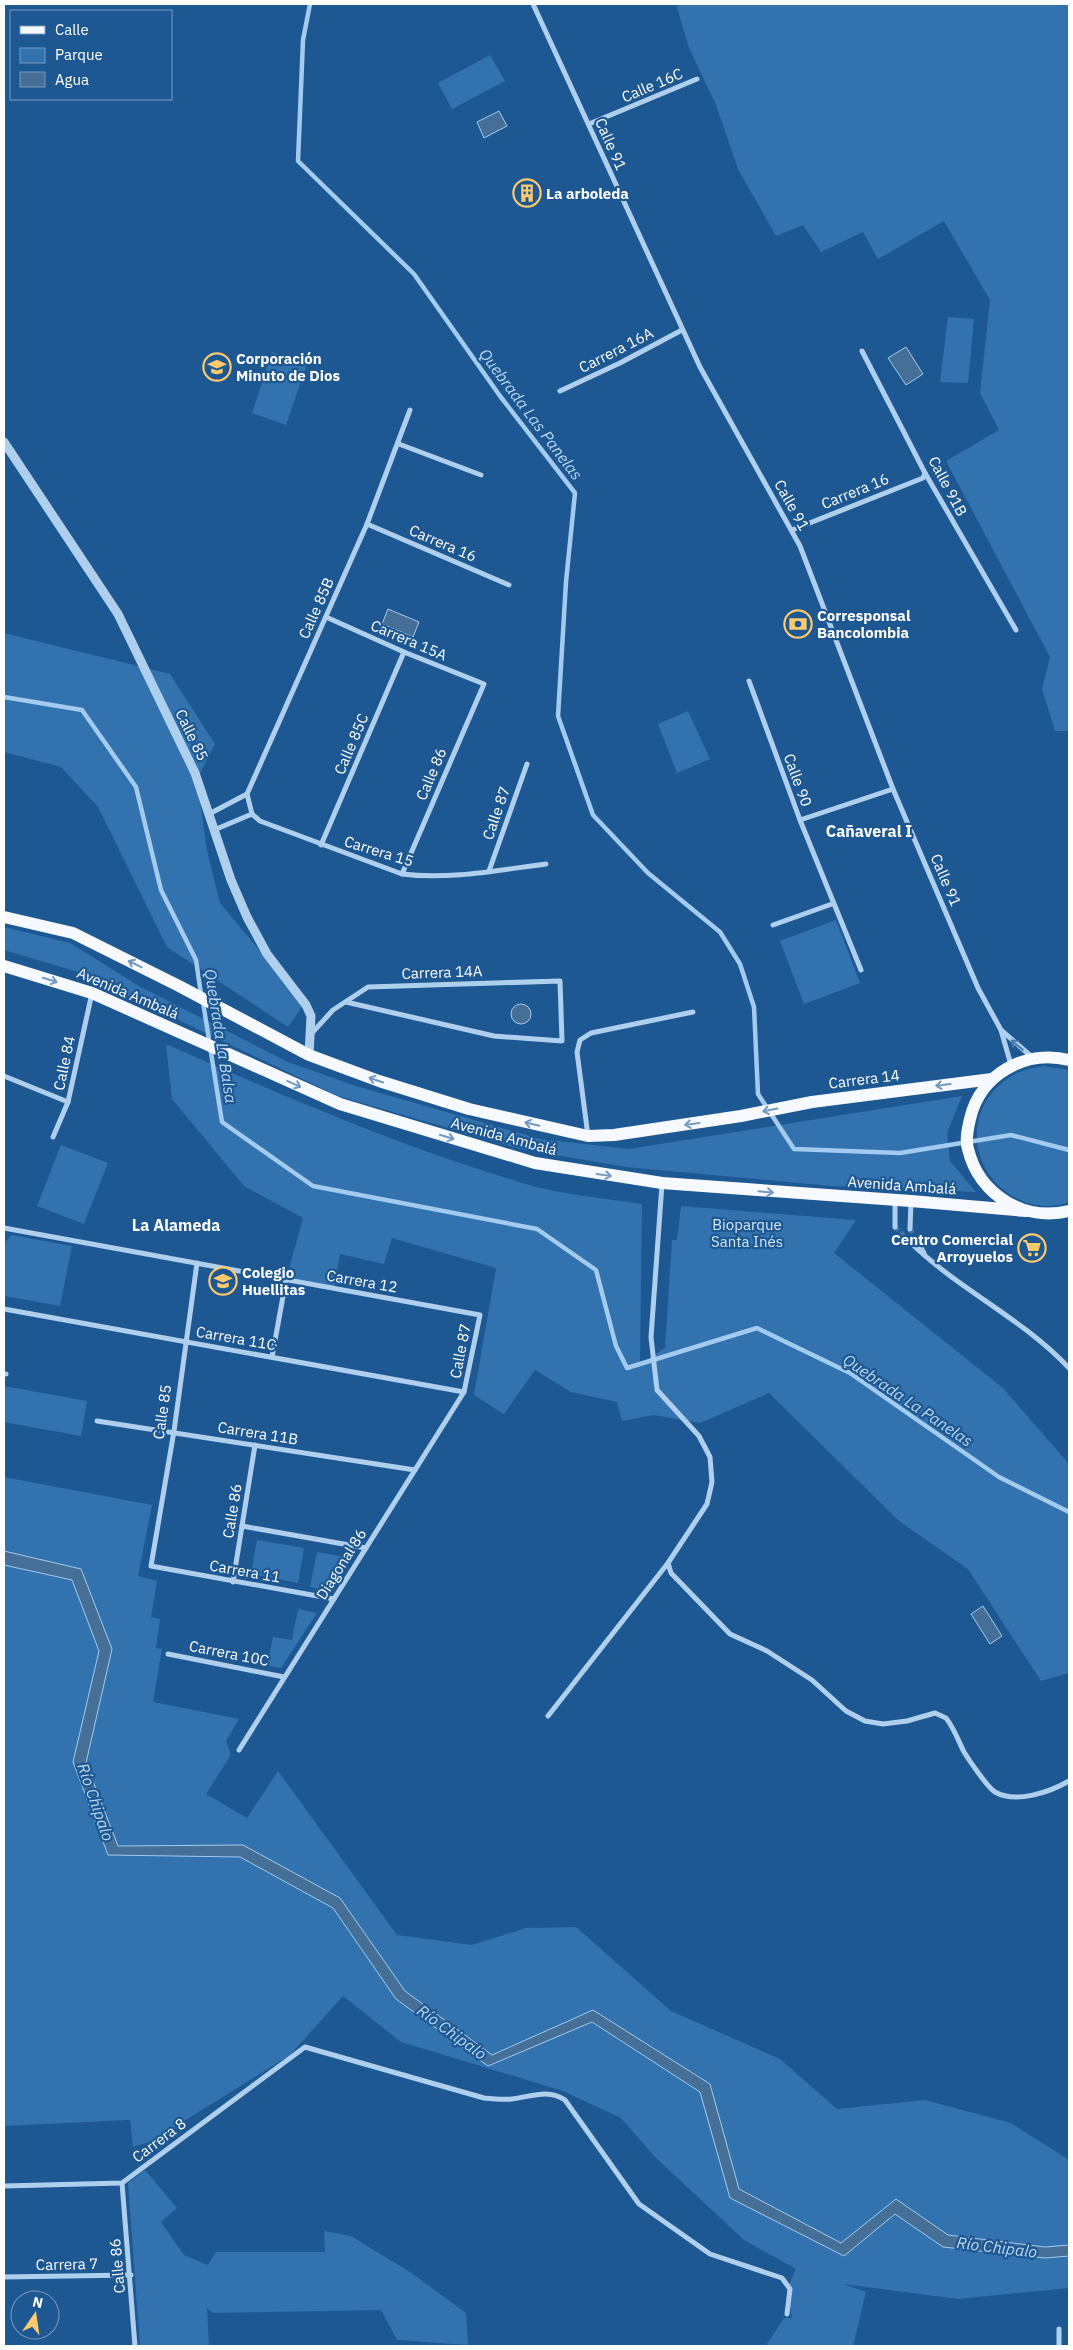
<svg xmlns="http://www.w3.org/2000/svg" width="1073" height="2350" viewBox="0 0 1073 2350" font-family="'IBM Plex Sans',sans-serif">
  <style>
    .green { fill: #3172af }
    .water { fill: #466f98; stroke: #a2cbef }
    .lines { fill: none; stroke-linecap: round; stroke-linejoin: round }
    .stream { stroke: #a2cbef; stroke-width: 4.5 }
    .minor-tunnel { stroke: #4071a2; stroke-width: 5; stroke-dasharray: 5 2.5; stroke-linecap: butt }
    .minor { stroke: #afcfee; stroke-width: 5 }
    .tertiary { stroke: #afcfee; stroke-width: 9 }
    .primary { stroke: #f6faff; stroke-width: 12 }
    .oneway { stroke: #7499be }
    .oneway2 { stroke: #4a7cae }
    .labels { text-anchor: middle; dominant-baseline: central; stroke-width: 4.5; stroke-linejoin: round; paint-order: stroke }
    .street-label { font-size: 15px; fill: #fff; stroke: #1e5892 }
    .poi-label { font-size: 15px; font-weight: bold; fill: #fff; stroke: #1e5892; text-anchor: start }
    .park-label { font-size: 15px; fill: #d5e8fa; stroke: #1e5892 }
    .water-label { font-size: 16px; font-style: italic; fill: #bbd9f5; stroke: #1e5892 }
    .neighbourhood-label { font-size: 16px; font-weight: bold; fill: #fff; stroke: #1e5892 }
  </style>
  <rect width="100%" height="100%" fill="#1e5892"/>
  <!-- green -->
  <g class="green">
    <polygon points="676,4 1069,4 1069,731 1055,731 1042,689 1050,657 946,461 999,430 980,393 990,300 944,221 878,259 863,232 821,252 803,225 776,236 738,169 716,105 689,48"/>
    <polygon points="490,55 505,81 452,109 438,83"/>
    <polygon points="948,317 974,319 968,383 940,382"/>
    <polygon points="272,352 307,364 286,425 252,413"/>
    <polygon points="4,633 170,674 215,744 197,779 207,851 220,903 304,1004 288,1027 167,947 98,807 61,767 4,752"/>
    <polygon points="688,711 710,759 677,773 658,724"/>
    <polygon points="836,920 860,983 804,1004 780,941"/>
    <polygon points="4,927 70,943 139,986 288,1062 356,1086 540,1139 629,1149 962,1096 947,1133 950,1161 976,1192 831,1186 626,1167 520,1149 338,1096 78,972 4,950"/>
    <path d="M166,1044C283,1096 403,1148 526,1184C563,1195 604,1198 642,1204L640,1364L665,1348L672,1240H677L681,1206L856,1220L834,1253L1003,1388L1069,1464V1673L1041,1681L968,1569L899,1521L769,1393L700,1423L653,1415L622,1421L617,1402L571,1392L535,1370L504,1414L474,1395L496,1268L392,1238L384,1264L340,1254L334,1288L286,1280L303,1218L244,1186L172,1099Z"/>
    <path d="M1043,1066L1069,1070V1202C1057,1207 1040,1207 1028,1203C966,1182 958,1103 1017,1073C1025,1069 1035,1068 1043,1066Z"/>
    <polygon points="61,1145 108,1163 84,1224 37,1206"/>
    <polygon points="11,1235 72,1246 60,1306 4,1296 4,1244"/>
    <polygon points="4,1386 87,1401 81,1436 4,1422"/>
    <polygon points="4,1477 152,1505 138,1576 157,1581 151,1617 160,1619 156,1648 162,1649 153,1702 239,1719 226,1741 231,1755 206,1794 247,1818 278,1771 397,1935 472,1945 526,1928 576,1927 671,2011 780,2059 837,2109 925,2100 1011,2123 1069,2160 1069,2288 958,2299 843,2284 866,2292 853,2346 769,2346 767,2344 784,2318 792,2318 787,2289 796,2269 744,2240 655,2157 621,2118 563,2091 401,2042 343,1996 290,2055 152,2141 133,2147 130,2120 4,2126"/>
    <polygon points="257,1540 304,1548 298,1583 251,1574"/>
    <polygon points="317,1552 352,1558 329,1591 310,1587"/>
    <polygon points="298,1609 317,1613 281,1668 267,1666 273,1637 292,1640"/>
    <polygon points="145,2170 177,2208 161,2222 184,2255 208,2265 216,2252 325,2252 324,2231 351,2236 410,2272 466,2313 468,2345 397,2340 381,2310 213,2313 207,2308 209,2346 140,2346 128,2183"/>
  </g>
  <!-- water -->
  <g class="water">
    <polygon points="499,111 507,126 484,138 477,122"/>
    <polygon points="906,347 923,374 906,385 888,358"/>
    <polygon points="388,609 419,622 413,637 382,624"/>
    <circle cx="521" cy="1014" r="10"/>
    <polygon points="4,1551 81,1569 112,1649 86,1763 118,1846 243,1845 340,1898 405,1991 492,2055 593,2010 710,2084 739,2189 841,2243 896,2199 948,2235 1045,2247 1069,2245 1069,2256 1045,2258 943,2247 895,2214 844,2256 730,2198 700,2092 592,2022 488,2066 396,1999 333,1908 240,1857 108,1855 73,1762 99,1651 72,1580 4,1565"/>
    <polygon points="983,1606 1002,1636 990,1644 971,1614"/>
  </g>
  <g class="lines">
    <!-- stream -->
    <g class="stream">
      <polyline points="310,4 303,40 298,161 414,274 500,396 575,493 566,582 558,716 593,815 648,873 720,932 740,964 754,1007 758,1094 794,1149 900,1153 1011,1135 1069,1150"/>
      <polyline points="4,697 82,710 136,787 161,890 196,960 201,994"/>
      <polyline points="203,1002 222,1122 313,1186 537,1229 596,1270 616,1346 627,1368 757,1328 850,1373 999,1477 1069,1512"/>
    </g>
    <!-- minor-tunnel -->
    <g class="minor-tunnel">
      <polyline points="895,1227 908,1240"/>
      <polyline points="910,1229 917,1241"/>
    </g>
    <!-- minor -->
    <g class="minor">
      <polyline points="533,4 700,367 800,546 893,789 978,988 1001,1030 1011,1065"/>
      <polyline points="589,124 697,79"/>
      <polyline points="862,351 925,473 1016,630"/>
      <polyline points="560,391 620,363 682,330"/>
      <polyline points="399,444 481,475"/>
      <polyline points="367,524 509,585"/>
      <polyline points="792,530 923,478 925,473"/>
      <polyline points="326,617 404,652 484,684 402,874"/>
      <polyline points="749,681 800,820 861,970"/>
      <polyline points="209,814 247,794"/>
      <polyline points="252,814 247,794 367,524 410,410"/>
      <path d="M252,814L260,821L402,874C449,880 499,870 546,864"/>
      <polyline points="800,820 893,789"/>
      <polyline points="214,830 252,814"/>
      <polyline points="321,845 404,652"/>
      <polyline points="489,871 527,764"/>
      <polyline points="773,925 832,904"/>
      <polyline points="1001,1030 1032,1057"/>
      <polyline points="311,1034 333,1010 368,987 560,981 562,1041 494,1036 346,1002"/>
      <polyline points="4,1076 68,1102"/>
      <polyline points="588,1136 577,1052 580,1040 591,1033 693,1012"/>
      <polyline points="53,1137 68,1102 92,993"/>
      <polyline points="895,1201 895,1227"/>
      <polyline points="4,1228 480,1315 464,1392 239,1750"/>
      <polyline points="910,1229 911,1202"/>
      <path d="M908,1240C957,1289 1021,1317 1069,1368"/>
      <polyline points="917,1241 924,1253"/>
      <polyline points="197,1263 174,1431 151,1566 334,1599"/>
      <polyline points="4,1309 464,1392"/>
      <polyline points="272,1357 286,1280"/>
      <polyline points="4,1374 6,1374"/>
      <polyline points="97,1421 415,1470"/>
      <polyline points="242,1526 366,1548"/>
      <path d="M668,1563L671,1573L730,1634L767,1651L812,1680L846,1711L865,1721L883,1724L907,1721L935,1713L946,1718C954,1728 958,1740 964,1752C969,1760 988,1788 995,1792C1016,1804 1050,1792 1069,1781"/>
      <polyline points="233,1582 255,1445"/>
      <polyline points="168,1654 284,1677"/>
      <polyline points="548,1716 668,1563 707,1504 712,1482 710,1457 699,1436 657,1390 651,1337 662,1184"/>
      <polyline points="122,2183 135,2346"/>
      <path d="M4,2186L122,2183L305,2047L484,2098C493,2099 503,2100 512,2099C530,2097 548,2088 565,2100L639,2204L710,2254L782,2278L790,2289L787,2314"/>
      <polyline points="4,2277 131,2275"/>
      <polyline points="1059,2329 1059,2346"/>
    </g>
    <!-- tertiary -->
    <polyline class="tertiary" points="4,442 118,614 195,773 231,880 247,917 267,954 306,1005 311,1016 309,1055"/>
    <!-- primary -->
    <g class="primary">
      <polyline points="4,917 73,933 179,986 309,1055 379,1081 469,1109 588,1136 614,1135 741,1116 812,1102 992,1079"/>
      <polyline points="4,966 92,993 340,1104 535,1163 662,1183 911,1201 1026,1211"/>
      <path d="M1069,1060C1026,1049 980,1074 970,1119C968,1128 965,1139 968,1149C979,1195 1024,1222 1069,1211"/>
    </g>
  </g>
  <!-- one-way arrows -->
  <defs><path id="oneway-shaft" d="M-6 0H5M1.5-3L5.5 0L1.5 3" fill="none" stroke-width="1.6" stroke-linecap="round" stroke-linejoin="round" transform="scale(1.25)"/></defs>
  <g class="oneway">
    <use href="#oneway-shaft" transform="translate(135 964) rotate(-154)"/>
    <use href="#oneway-shaft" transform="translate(50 980) rotate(17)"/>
    <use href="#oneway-shaft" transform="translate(376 1080) rotate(-161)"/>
    <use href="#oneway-shaft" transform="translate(294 1084) rotate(24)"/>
    <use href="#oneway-shaft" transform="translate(943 1085) rotate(173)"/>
    <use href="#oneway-shaft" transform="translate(770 1110) rotate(168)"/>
    <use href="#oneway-shaft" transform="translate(532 1124) rotate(-167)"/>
    <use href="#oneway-shaft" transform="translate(692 1124) rotate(172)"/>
    <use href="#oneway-shaft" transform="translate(447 1137) rotate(17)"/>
    <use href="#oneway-shaft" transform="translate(604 1175) rotate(8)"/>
    <use href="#oneway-shaft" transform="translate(766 1192) rotate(5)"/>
  </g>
  <use class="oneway2" href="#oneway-shaft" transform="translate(1017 1045) rotate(-140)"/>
  <!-- icons -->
  <defs>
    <g id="building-ring" transform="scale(1.4375)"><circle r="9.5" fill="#1e5892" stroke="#fdca6e" stroke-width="1.5"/><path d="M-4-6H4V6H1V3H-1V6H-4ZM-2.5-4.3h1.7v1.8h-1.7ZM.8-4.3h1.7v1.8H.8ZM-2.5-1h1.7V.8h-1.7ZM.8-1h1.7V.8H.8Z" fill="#fdca6e"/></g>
    <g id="university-ring" transform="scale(1.4375)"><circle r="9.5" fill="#1e5892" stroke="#fdca6e" stroke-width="1.5"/><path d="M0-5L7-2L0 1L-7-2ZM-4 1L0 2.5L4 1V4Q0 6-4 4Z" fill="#fdca6e"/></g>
    <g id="bank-ring" transform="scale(1.4375)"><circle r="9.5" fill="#1e5892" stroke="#fdca6e" stroke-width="1.5"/><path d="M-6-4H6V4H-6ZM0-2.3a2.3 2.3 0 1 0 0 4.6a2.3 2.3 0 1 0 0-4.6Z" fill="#fdca6e"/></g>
    <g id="supermarket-ring" transform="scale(1.4375)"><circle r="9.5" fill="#1e5892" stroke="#fdca6e" stroke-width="1.5"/><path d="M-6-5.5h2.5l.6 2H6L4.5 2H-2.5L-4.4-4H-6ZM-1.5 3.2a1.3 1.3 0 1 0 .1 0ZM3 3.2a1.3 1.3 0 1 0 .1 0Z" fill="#fdca6e"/></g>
    <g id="school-ring" transform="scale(1.4375)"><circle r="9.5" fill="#1e5892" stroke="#fdca6e" stroke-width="1.5"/><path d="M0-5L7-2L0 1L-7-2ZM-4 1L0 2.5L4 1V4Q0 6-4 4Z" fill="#fdca6e"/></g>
  </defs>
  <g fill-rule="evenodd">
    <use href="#building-ring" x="527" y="193"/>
    <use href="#university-ring" x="217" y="367"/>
    <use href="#bank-ring" x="798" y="624"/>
    <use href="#supermarket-ring" x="1032" y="1248"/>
    <use href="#school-ring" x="223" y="1281"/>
  </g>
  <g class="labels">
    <!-- street labels -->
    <g class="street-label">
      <text transform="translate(652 85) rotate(-23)">Calle 16C</text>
      <text transform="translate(611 144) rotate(66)">Calle 91</text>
      <text transform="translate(616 350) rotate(-27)">Carrera 16A</text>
      <text transform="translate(948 486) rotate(62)">Calle 91B</text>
      <text transform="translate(855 491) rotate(-22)">Carrera 16</text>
      <text transform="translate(792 505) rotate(61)">Calle 91</text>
      <text transform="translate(443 543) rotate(23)">Carrera 16</text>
      <text transform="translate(316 608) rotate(-66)">Calle 85B</text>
      <text transform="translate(409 640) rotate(23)">Carrera 15A</text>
      <text transform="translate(192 735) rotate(64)">Calle 85</text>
      <text transform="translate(351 744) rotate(-67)">Calle 85C</text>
      <text transform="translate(431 774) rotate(-67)">Calle 86</text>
      <text transform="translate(798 780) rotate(70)">Calle 90</text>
      <text transform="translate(496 813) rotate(-71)">Calle 87</text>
      <text transform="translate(379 851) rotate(17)">Carrera 15</text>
      <text transform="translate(946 880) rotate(67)">Calle 91</text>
      <text transform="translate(442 972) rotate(-2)">Carrera 14A</text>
      <text transform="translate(128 993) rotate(23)">Avenida Ambalá</text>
      <text transform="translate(64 1063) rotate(-78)">Calle 84</text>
      <text transform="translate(864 1079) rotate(-7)">Carrera 14</text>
      <text transform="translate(504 1136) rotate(15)">Avenida Ambalá</text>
      <text transform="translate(902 1185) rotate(4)">Avenida Ambalá</text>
      <text transform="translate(362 1281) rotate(10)">Carrera 12</text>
      <text transform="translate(236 1338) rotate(10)">Carrera 11C</text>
      <text transform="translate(460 1351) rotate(-79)">Calle 87</text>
      <text transform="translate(162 1412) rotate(-82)">Calle 85</text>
      <text transform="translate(258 1433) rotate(9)">Carrera 11B</text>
      <text transform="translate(232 1511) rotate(-81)">Calle 86</text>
      <text transform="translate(341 1564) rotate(-58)">Diagonal 86</text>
      <text transform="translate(245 1571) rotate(10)">Carrera 11</text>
      <text transform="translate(229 1653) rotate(11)">Carrera 10C</text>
      <text transform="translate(159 2140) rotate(-37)">Carrera 8</text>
      <text transform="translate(67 2264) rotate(-1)">Carrera 7</text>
      <text transform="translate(117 2266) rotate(-95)">Calle 86</text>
    </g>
    <!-- poi labels -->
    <g class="poi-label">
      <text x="546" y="193">La arboleda</text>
      <text x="236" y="358">Corporación<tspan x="236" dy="17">Minuto de Dios</tspan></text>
      <text x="817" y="615">Corresponsal<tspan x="817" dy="17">Bancolombia</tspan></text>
      <text x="1013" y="1239" text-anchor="end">Centro Comercial<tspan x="1013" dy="17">Arroyuelos</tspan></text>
      <text x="242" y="1272">Colegio<tspan x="242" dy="17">Huellitas</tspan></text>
    </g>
    <!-- park labels -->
    <g class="park-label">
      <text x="747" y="1224">Bioparque<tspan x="747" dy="17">Santa Inés</tspan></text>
    </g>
    <!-- water labels -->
    <g class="water-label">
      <text transform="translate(531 414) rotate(53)">Quebrada Las Panelas</text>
      <text transform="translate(221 1036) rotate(81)">Quebrada La Balsa</text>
      <text transform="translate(908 1400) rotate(34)">Quebrada La Panelas</text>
      <text transform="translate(96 1802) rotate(71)">Río Chipalo</text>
      <text transform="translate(452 2032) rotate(36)">Río Chipalo</text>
      <text transform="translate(997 2247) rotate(7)">Río Chipalo</text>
    </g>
    <!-- neighbourhood labels -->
    <g class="neighbourhood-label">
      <text x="869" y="831">Cañaveral I</text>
      <text x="176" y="1225">La Alameda</text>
    </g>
  </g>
  <!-- border -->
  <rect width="1073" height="2350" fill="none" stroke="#ffffff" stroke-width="10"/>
  <!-- legend -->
  <rect x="10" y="10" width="162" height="90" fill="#1e5892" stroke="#789bbe"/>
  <rect x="20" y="26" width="25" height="8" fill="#f6faff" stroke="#789bbe"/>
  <text x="55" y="35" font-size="15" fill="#ffffff">Calle</text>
  <rect x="20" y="48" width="25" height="15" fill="#3172af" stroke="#789bbe"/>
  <text x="55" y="60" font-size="15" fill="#ffffff">Parque</text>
  <rect x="20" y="72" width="25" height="15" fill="#466f98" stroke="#789bbe"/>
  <text x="55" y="85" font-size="15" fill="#ffffff">Agua</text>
  <!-- north arrow -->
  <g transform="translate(35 2315) rotate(13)"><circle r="24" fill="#1e5892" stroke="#789bbe"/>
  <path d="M0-4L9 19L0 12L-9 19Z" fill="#fdca6e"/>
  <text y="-8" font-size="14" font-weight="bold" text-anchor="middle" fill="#ffffff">N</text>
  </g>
</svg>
